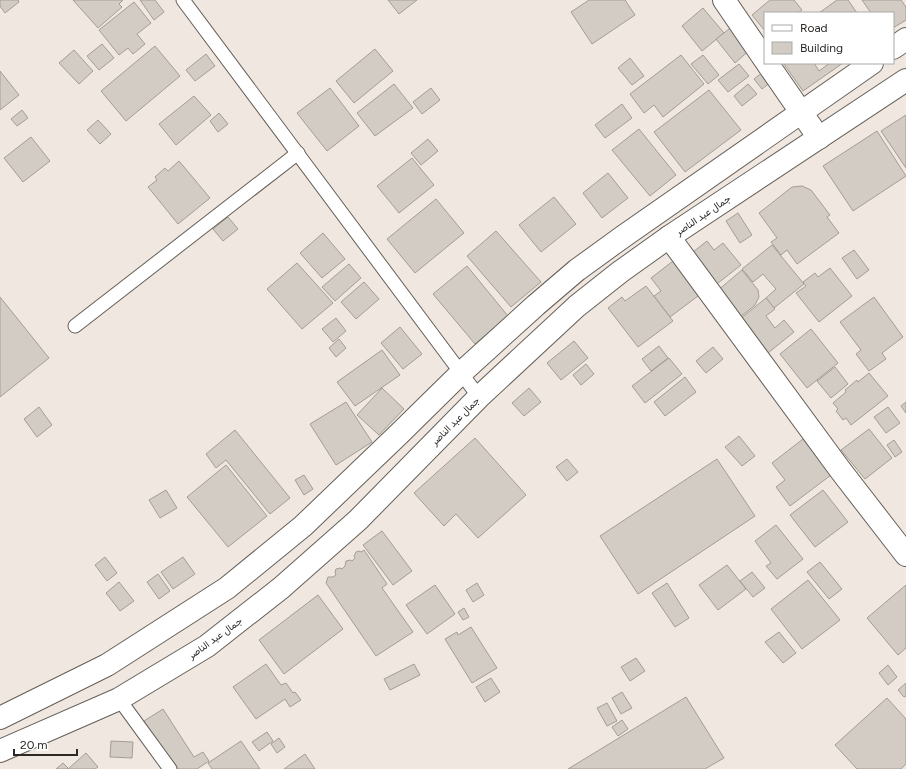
<svg xmlns="http://www.w3.org/2000/svg" width="906" height="769" viewBox="0 0 906 769" font-family="Figtree,Vazirmatn,sans-serif">
  <style>
    .building { fill: #d3ccc4; stroke: #a49d95 }
    .lines { fill: none; stroke-linecap: round; stroke-linejoin: round }
    .service-casing { stroke: #655f58; stroke-width: 15 }
    .minor-casing { stroke: #655f58; stroke-width: 24 }
    .secondary-casing { stroke: #655f58; stroke-width: 24 }
    .service { stroke: #fff; stroke-width: 13 }
    .minor { stroke: #fff; stroke-width: 22 }
    .secondary { stroke: #fff; stroke-width: 22 }
    .labels { text-anchor: middle; dominant-baseline: central; stroke-width: 3; stroke-linejoin: round; paint-order: stroke }
    .street-label { font-size: 10px; fill: #2b2825; stroke: #fff }
  </style>
  <rect width="100%" height="100%" fill="#f0e8e0"/>
  <!-- building -->
  <g class="building">
    <polygon points="0,0 18,0 19,2 5,13 0,6"/>
    <polygon points="73,0 123,0 119,4 122,7 98,28"/>
    <polygon points="140,0 155,0 164,12 154,20"/>
    <polygon points="388,0 417,0 399,14"/>
    <polygon points="589,0 625,0 635,15 592,44 571,12"/>
    <polygon points="770,0 794,0 802,10 798,13 765,13 765,31 752,15"/>
    <polygon points="837,0 848,0 857,13 819,13"/>
    <polygon points="862,0 901,0 906,7 906,20 893,28 893,13 871,13"/>
    <polygon points="134,2 151,23 137,34 145,44 133,54 128,48 119,55 99,30"/>
    <polygon points="703,8 724,33 702,51 682,26"/>
    <polygon points="733,26 752,48 735,63 716,39"/>
    <polygon points="102,44 114,58 99,70 87,56"/>
    <polygon points="155,46 180,76 126,121 101,91"/>
    <polygon points="375,49 393,71 354,103 336,81"/>
    <polygon points="74,50 93,71 79,84 59,63"/>
    <polygon points="206,54 215,66 195,81 186,70"/>
    <polygon points="681,55 704,84 663,117 654,105 644,113 630,94"/>
    <polygon points="703,55 719,75 708,84 691,64"/>
    <polygon points="630,58 644,76 632,85 618,68"/>
    <polygon points="783,63 814,63 819,71 830,63 843,63 803,91"/>
    <polygon points="739,64 749,76 728,92 718,80"/>
    <polygon points="768,68 776,78 762,89 754,79"/>
    <polygon points="0,71 19,95 0,110"/>
    <polygon points="394,84 413,108 375,136 357,113"/>
    <polygon points="748,84 757,94 742,106 734,96"/>
    <polygon points="330,88 359,126 327,151 297,113"/>
    <polygon points="431,88 440,100 422,114 413,102"/>
    <polygon points="709,90 741,130 685,172 654,132"/>
    <polygon points="194,96 211,115 176,145 159,124"/>
    <polygon points="622,104 632,118 605,138 595,125"/>
    <polygon points="22,110 28,118 17,126 11,119"/>
    <polygon points="219,113 228,124 218,132 210,121"/>
    <polygon points="906,115 906,168 881,131"/>
    <polygon points="98,120 111,134 100,144 87,130"/>
    <polygon points="639,129 676,175 650,196 612,150"/>
    <polygon points="877,131 906,176 853,211 823,166"/>
    <polygon points="31,137 50,161 23,182 4,158"/>
    <polygon points="428,139 438,151 421,165 411,153"/>
    <polygon points="412,158 434,185 399,213 377,186"/>
    <polygon points="179,161 210,198 178,224 148,187 157,180 155,177 165,168 168,171"/>
    <polygon points="608,173 628,198 602,218 583,193"/>
    <polygon points="802,186 811,190 830,215 827,217 839,233 797,264 787,250 781,255 771,242 777,238 759,213 792,187"/>
    <polygon points="554,197 576,224 541,252 519,225"/>
    <polygon points="436,199 464,233 415,273 387,239"/>
    <polygon points="738,213 752,235 740,243 726,221"/>
    <polygon points="228,217 238,229 223,241 213,229"/>
    <polygon points="496,231 541,282 511,307 467,256"/>
    <polygon points="323,233 345,259 322,278 300,253"/>
    <polygon points="707,241 714,250 723,243 741,265 713,287 688,256"/>
    <polygon points="772,245 804,284 774,308 766,298 776,289 763,274 753,282 742,269"/>
    <polygon points="854,250 869,270 857,279 842,258"/>
    <polygon points="677,258 702,293 670,317 654,296 661,291 651,278"/>
    <polygon points="297,263 333,303 302,329 267,289"/>
    <polygon points="349,264 361,278 335,301 322,287"/>
    <polygon points="467,266 508,316 475,344 433,294"/>
    <polygon points="830,268 852,296 819,322 796,293 806,286 803,282 815,273 818,277"/>
    <polygon points="742,270 758,290 759,297 755,305 739,318 717,291"/>
    <polygon points="364,282 379,299 356,319 341,302"/>
    <polygon points="646,286 673,321 638,347 608,308 622,297 625,301"/>
    <polygon points="0,297 49,358 0,397"/>
    <polygon points="874,297 903,337 882,353 886,359 869,371 856,354 861,350 840,322"/>
    <polygon points="766,298 775,309 766,316 775,328 784,320 794,332 768,353 740,319"/>
    <polygon points="336,318 346,331 333,342 322,329"/>
    <polygon points="400,327 422,354 403,369 381,343"/>
    <polygon points="811,329 838,363 807,388 780,354"/>
    <polygon points="339,339 346,348 336,357 329,348"/>
    <polygon points="574,341 588,358 561,380 547,363"/>
    <polygon points="659,346 668,358 651,371 642,359"/>
    <polygon points="713,347 723,359 706,373 696,361"/>
    <polygon points="382,350 400,375 355,406 337,382"/>
    <polygon points="669,358 682,374 645,403 632,386"/>
    <polygon points="586,364 594,374 581,385 573,375"/>
    <polygon points="835,367 848,384 831,398 817,381"/>
    <polygon points="869,373 888,396 851,425 846,418 843,420 836,411 838,409 833,403 846,392 845,390 857,380 858,382"/>
    <polygon points="685,377 696,392 665,416 654,402"/>
    <polygon points="382,388 404,409 379,435 357,415"/>
    <polygon points="529,388 541,402 524,416 512,403"/>
    <polygon points="346,402 372,442 336,465 310,424"/>
    <polygon points="906,402 906,413 901,406"/>
    <polygon points="39,407 52,425 37,437 24,419"/>
    <polygon points="888,407 900,423 886,433 874,417"/>
    <polygon points="869,429 892,458 865,479 841,450"/>
    <polygon points="235,430 290,498 270,514 226,460 216,468 206,454"/>
    <polygon points="739,436 755,456 742,466 725,447"/>
    <polygon points="475,438 526,495 478,538 456,514 444,526 414,493"/>
    <polygon points="803,439 831,475 790,506 776,487 785,480 772,463"/>
    <polygon points="894,440 902,452 895,457 887,445"/>
    <polygon points="567,459 578,472 567,481 556,467"/>
    <polygon points="717,459 755,516 638,594 600,536"/>
    <polygon points="226,465 267,516 228,547 187,497"/>
    <polygon points="304,475 313,489 304,495 295,480"/>
    <polygon points="166,490 177,508 160,518 149,500"/>
    <polygon points="823,490 848,522 815,547 790,515"/>
    <polygon points="776,525 803,559 777,579 766,566 771,563 755,541"/>
    <polygon points="382,531 412,571 393,585 363,545"/>
    <polygon points="364,550 387,584 382,588 413,632 376,656 326,583 328,577 333,577 336,575 335,572 336,569 340,568 342,569 345,566 346,561 350,560 352,561 355,558 354,556 356,552 359,551 361,552"/>
    <polygon points="105,557 117,573 107,581 95,565"/>
    <polygon points="183,557 195,574 173,589 161,572"/>
    <polygon points="820,562 842,589 829,599 807,572"/>
    <polygon points="727,565 746,589 718,610 699,585"/>
    <polygon points="752,572 765,588 753,597 740,581"/>
    <polygon points="158,574 170,591 159,599 147,582"/>
    <polygon points="808,580 840,620 802,649 771,609"/>
    <polygon points="119,582 134,601 120,611 106,593"/>
    <polygon points="477,583 484,595 473,602 466,590"/>
    <polygon points="667,583 689,618 675,627 652,593"/>
    <polygon points="435,585 455,614 427,634 406,605"/>
    <polygon points="906,585 906,648 898,655 867,618"/>
    <polygon points="318,595 343,629 284,674 259,640"/>
    <polygon points="464,608 469,617 463,620 458,612"/>
    <polygon points="471,627 497,668 472,683 445,639 457,632 458,635"/>
    <polygon points="779,632 796,653 783,663 765,642"/>
    <polygon points="636,658 645,671 630,681 621,667"/>
    <polygon points="266,664 281,685 286,683 293,693 295,692 301,700 290,707 285,699 256,719 233,687"/>
    <polygon points="414,664 420,675 390,690 384,679"/>
    <polygon points="888,665 897,677 888,685 879,673"/>
    <polygon points="491,678 500,692 485,702 476,687"/>
    <polygon points="906,683 906,696 904,697 898,690"/>
    <polygon points="622,692 632,708 621,714 612,698"/>
    <polygon points="686,697 724,758 705,769 568,769"/>
    <polygon points="887,698 906,719 906,764 901,769 857,769 835,745"/>
    <polygon points="607,703 617,721 607,726 597,708"/>
    <polygon points="163,709 194,757 203,752 209,761 197,769 175,769 144,721"/>
    <polygon points="622,720 628,729 618,736 612,727"/>
    <polygon points="267,732 273,741 259,751 252,742"/>
    <polygon points="279,738 285,747 277,753 271,744"/>
    <polygon points="111,741 133,742 132,758 110,757"/>
    <polygon points="241,741 260,769 212,769 208,763"/>
    <polygon points="86,753 98,767 95,769 68,769"/>
    <polygon points="305,754 315,769 284,769"/>
    <polygon points="63,763 68,768 67,769 56,769"/>
  </g>
  <g class="lines">
    <!-- service casing -->
    <g class="service-casing">
      <g id="service">
        <polyline points="183,0 479,397"/>
        <polyline points="75,326 298,153"/>
        <polyline points="119,699 170,769"/>
      </g>
    </g>
    <!-- minor casing -->
    <g class="minor-casing">
      <g id="minor">
        <polyline points="724,0 765,60"/>
        <polyline points="767,63 819,138"/>
        <polyline points="669,237 841,471 906,555"/>
      </g>
    </g>
    <!-- secondary casing -->
    <g class="secondary-casing">
      <g id="secondary">
        <polyline points="893,48 906,39"/>
        <polyline points="0,718 107,665 227,588 303,526 399,434 461,373 536,305 577,270 624,236 872,63"/>
        <polyline points="0,751 119,699 207,646 281,588 358,520 479,397 577,306 620,272 669,237 906,80"/>
      </g>
    </g>
    <!-- service -->
    <use href="#service" class="service"/>
    <!-- minor -->
    <use href="#minor" class="minor"/>
    <!-- secondary -->
    <use href="#secondary" class="secondary"/>
  </g>
  <g class="labels">
    <!-- street labels -->
    <g class="street-label">
      <text transform="translate(703 215) rotate(-34)">جمال عبد الناصر</text>
      <text transform="translate(455 421) rotate(-45)">جمال عبد الناصر</text>
      <text transform="translate(215 638) rotate(-36)">جمال عبد الناصر</text>
    </g>
  </g>
  <!-- legend -->
  <rect x="764" y="12" width="130" height="52" fill="#ffffff" stroke="#aaa9a8"/>
  <rect x="772" y="25" width="20" height="6" fill="#ffffff" stroke="#aaa9a8"/>
  <text x="800" y="32" font-size="12" fill="#2b2825">Road</text>
  <rect x="772" y="42" width="20" height="12" fill="#d3ccc4" stroke="#aaa9a8"/>
  <text x="800" y="52" font-size="12" fill="#2b2825">Building</text>
  <!-- scale -->
  <path d="M14 749v6h63v-6" fill="none" stroke="#2b2825" stroke-width="2"/>
  <text x="20" y="749" font-size="12" fill="#2b2825" stroke="#ffffff" stroke-width="3" paint-order="stroke">20 m</text>
</svg>
